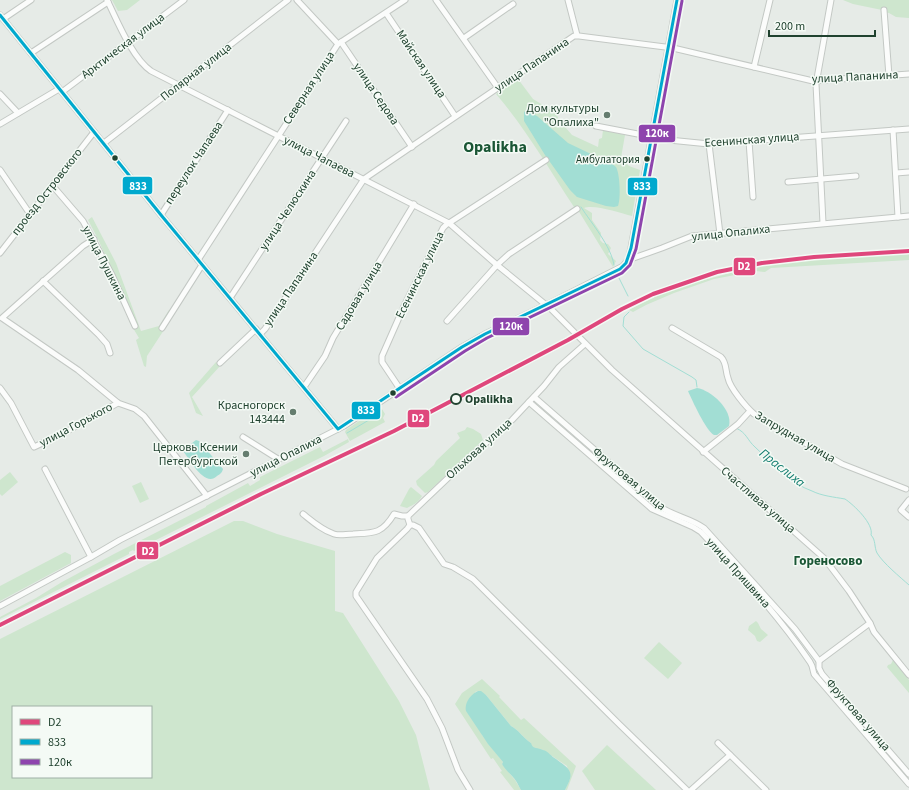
<svg xmlns="http://www.w3.org/2000/svg" width="909" height="790" viewBox="0 0 909 790" font-family="'Source Sans 3',sans-serif">
  <style>
    .green { fill: #cee6ce; fill-rule: evenodd }
    .water { fill: #a2ded4 }
    .lines { fill: none; stroke-linecap: round; stroke-linejoin: round }
    .stream { stroke: #a2ded4; stroke-width: 1 }
    .minor-casing { stroke: #c3c8c4; stroke-width: 7 }
    .minor { stroke: #fbfcfb; stroke-width: 5 }
    .bus-1-casing { stroke: #f4faf5; stroke-width: 6 }
    .bus-2-casing { stroke: #f4faf5; stroke-width: 6 }
    .bus-1 { stroke: #00a9ce; stroke-width: 3 }
    .bus-2 { stroke: #8e44ad; stroke-width: 3 }
    .rail-1-casing { stroke: #f4faf5; stroke-width: 7 }
    .rail-1 { stroke: #df477c; stroke-width: 4 }
    .poi-dot { fill: #657d6f; stroke: #f4faf5; stroke-width: 1.5 }
    .bus-dot { fill: #20422f; stroke: #f4faf5; stroke-width: 1.5 }
    .stop-dot { fill: #f4faf5; stroke: #20422f; stroke-width: 2 }
    .labels { text-anchor: middle; dominant-baseline: central; stroke-width: 3; stroke-linejoin: round; paint-order: stroke }
    .bus-label { font-size: 11px; fill: #20422f; stroke: #f4faf5; text-anchor: end }
    .street-label { font-size: 12px; fill: #20422f; stroke: #f4faf5 }
    .poi-label { font-size: 12px; fill: #20422f; stroke: #f4faf5; text-anchor: end }
    .stop-label { font-size: 12px; font-weight: bold; fill: #20422f; stroke: #f4faf5; text-anchor: start }
    .water-label { font-size: 13px; font-style: italic; fill: #147e70; stroke: #f4faf5 }
    .neighbourhood-label { font-size: 13px; font-weight: bold; fill: #1a5635; stroke: #f4faf5 }
    .district-label { font-size: 16px; font-weight: bold; fill: #1a5635; stroke: #f4faf5 }
    .line-badge { stroke: #f4faf5; stroke-width: 1.5 }
    .badge-label { font-size: 11px; text-anchor: middle; font-weight: bold; fill: #fff }
  </style>
  <rect width="100%" height="100%" fill="#e6ebe7"/>
  <!-- green -->
  <g class="green">
    <polygon points="112,0 140,0 127,10 118,11"/>
    <polygon points="843,0 909,0 909,18 896,17 889,13 882,12 882,10 853,4"/>
    <path d="M518,79L533,99L556,113L559,120L572,135L598,147L599,139L602,138L603,130L625,135L621,158L629,166L640,170L632,216C620,213 594,204 584,208L592,213V220L601,233L600,240L603,243L608,244L611,248L608,254L616,261L613,267L578,210L574,207C549,169 526,129 496,94Z"/>
    <polygon points="92,217 116,263 141,331 159,326 169,310 175,313 147,356 146,367 144,366 136,340 139,338 130,323 125,306 125,299 120,283 111,269 98,239 88,220"/>
    <path d="M909,254V260L771,268L765,272L756,271L714,279L674,293L646,305L633,312L629,310C657,293 688,284 719,276C734,272 748,268 764,265C811,257 861,257 909,254Z"/>
    <polygon points="216,362 220,366 192,397 203,416 196,413 189,393"/>
    <polygon points="382,409 385,414 383,418 385,422 350,441 345,432 346,430 368,415"/>
    <polygon points="467,427 473,429 481,434 483,440 428,492 425,493 417,485 416,481 434,465 436,461 460,438 457,433 465,430"/>
    <polygon points="348,439 349,442 324,456 134,551 133,550 129,552 129,554 0,619 0,617 36,598 62,582 114,554 206,507 206,506 248,483 250,486 260,480 260,477 320,447 323,452"/>
    <polygon points="10,472 18,482 2,496 0,494 0,480"/>
    <polygon points="141,482 149,499 140,503 132,486"/>
    <path d="M411,487L422,496C419,502 413,505 407,508L400,506L409,489Z"/>
    <path d="M234,521H243L277,534L335,551V611L343,613L399,701L416,735L430,790H0V639ZM13,707H151V777H13Z"/>
    <polygon points="65,552 71,555 71,563 0,601 0,586"/>
    <polygon points="756,621 758,623 761,629 768,635 760,642 757,641 755,636 748,630 749,626"/>
    <polygon points="659,642 682,663 668,679 644,658"/>
    <polygon points="893,660 909,680 909,693 887,667 888,665 891,664"/>
    <path d="M482,679L500,696L499,697L521,720L524,718L576,766L567,790H565L570,779L567,766L543,750L536,749L531,746V743C523,738 519,730 511,726L486,695L478,691L475,692L482,735L503,762L502,764L515,780L521,790H514L500,772L502,771L493,758L491,759L455,704L462,693Z"/>
    <polygon points="607,745 656,790 595,790 582,771"/>
  </g>
  <!-- water -->
  <g class="water">
    <path d="M526,111L537,116L568,143L593,155L592,158L603,163L604,161C608,162 613,164 616,167C620,174 621,199 618,206L614,207L606,206L577,197L570,190L545,155L524,121V112Z"/>
    <path d="M697,388C711,390 733,410 729,426L717,435H714C706,431 692,400 688,391Z"/>
    <path d="M196,440L199,441L223,469C222,473 220,474 217,476C205,488 190,460 183,451V450Z"/>
    <path d="M478,691H481L486,695L511,726C519,730 523,738 531,743C533,750 538,747 543,750C548,751 552,757 556,759C571,770 575,772 565,790H521C519,787 518,784 516,781C512,775 505,770 502,764L503,762L488,744L466,711C464,703 471,694 478,691Z"/>
  </g>
  <g class="lines">
    <!-- stream -->
    <g class="stream">
      <path d="M581,207C592,224 611,246 614,265"/>
      <polyline points="618,276 628,296"/>
      <polyline points="629,312 624,317 623,326 643,349 692,377 696,380 697,387"/>
      <path d="M736,428C747,433 747,440 755,447C771,462 791,484 812,491C822,496 834,497 845,499C854,505 874,524 871,535C876,540 874,547 877,553C883,563 900,577 909,585"/>
      <polyline points="347,433 369,420"/>
    </g>
    <!-- minor casing -->
    <g class="minor-casing">
      <g id="minor">
        <path d="M107,0C117,20 132,58 151,71L449,223L497,265L551,309L612,370L824,558L849,591L870,623L874,632L909,675"/>
        <polyline points="297,0 338,44"/>
        <polyline points="436,0 498,88"/>
        <polyline points="568,0 577,35"/>
        <polyline points="884,10 889,76"/>
        <polyline points="386,13 455,116"/>
        <polyline points="0,15 161,215 338,429"/>
        <polyline points="3,19 31,0"/>
        <polyline points="464,38 513,4"/>
        <polyline points="341,42 412,147"/>
        <polyline points="31,53 108,2"/>
        <polyline points="754,67 770,0"/>
        <polyline points="62,92 184,0"/>
        <polyline points="0,94 18,113"/>
        <polyline points="0,124 59,89"/>
        <polyline points="596,126 669,140 709,144 909,129"/>
        <polyline points="893,130 898,217"/>
        <polyline points="749,141 753,197"/>
        <polyline points="104,143 288,0"/>
        <polyline points="709,144 720,234"/>
        <polyline points="0,170 30,214"/>
        <polyline points="896,173 909,172"/>
        <polyline points="788,182 856,176"/>
        <polyline points="52,185 83,221 112,275 135,326"/>
        <polyline points="161,215 228,110"/>
        <polyline points="823,223 816,84 831,0"/>
        <polyline points="94,239 83,246 2,318 78,370 118,403 135,409 144,416 207,496"/>
        <polyline points="0,253 94,132"/>
        <polyline points="198,260 338,44 405,0"/>
        <polyline points="628,260 662,248 692,236 909,216"/>
        <polyline points="43,281 99,335 107,344 110,353"/>
        <polyline points="230,298 346,121"/>
        <polyline points="447,321 497,265 509,254 577,209"/>
        <polyline points="162,328 202,265"/>
        <path d="M672,328L721,357C727,363 725,370 728,378C730,388 746,407 754,414L842,464L906,489"/>
        <polyline points="260,334 265,329 364,179 574,36 579,36 673,48 813,81 909,74"/>
        <polyline points="220,363 256,329"/>
        <polyline points="304,387 325,356 333,338 414,204"/>
        <polyline points="0,388 11,403 34,447 62,434 118,403"/>
        <polyline points="400,389 382,362 382,356 405,304 443,228 446,225 546,160"/>
        <path d="M534,397L659,506C673,516 690,518 704,528L795,629L819,661V668L822,674L909,774"/>
        <path d="M529,402L652,509L693,527L701,532C740,574 778,615 810,662L812,666L814,674L909,784"/>
        <polyline points="243,437 278,459"/>
        <polyline points="703,452 738,424 750,411"/>
        <polyline points="45,469 91,557"/>
        <polyline points="909,500 901,510 909,517"/>
        <path d="M303,514C313,522 322,530 334,534C340,536 346,534 353,534C374,533 382,534 394,514L402,516H408"/>
        <polyline points="410,525 413,525 419,528 444,564 453,567 473,579 620,725 687,790"/>
        <polyline points="410,525 407,529 377,558 356,592 356,596 427,699 442,728 458,770 470,790"/>
        <polyline points="410,525 408,519 408,516 469,458 512,420 544,386 559,367 585,344"/>
        <polyline points="0,606 91,557 120,540 344,426 462,347 485,334 546,305 623,266 628,260 631,248 677,0"/>
        <polyline points="819,661 870,623"/>
        <polyline points="718,743 766,790"/>
        <polyline points="691,790 730,755"/>
      </g>
    </g>
    <!-- minor -->
    <use href="#minor" class="minor"/>
    <!-- bus-1 casing -->
    <g class="bus-1-casing">
      <polyline id="bus-1" points="0,15 161,215 338,429 462,347 485,334 620,269 626,263 631,248 677,0"/>
    </g>
    <!-- bus-2 casing -->
    <g class="bus-2-casing">
      <polyline id="bus-2" points="396,397 465,351 487,338 622,273 630,265 636,249 682,1"/>
    </g>
    <!-- bus-1 -->
    <use href="#bus-1" class="bus-1"/>
    <!-- bus-2 -->
    <use href="#bus-2" class="bus-2"/>
    <!-- rail-1 casing -->
    <g class="rail-1-casing">
      <polyline id="rail-1" points="0,625 261,494 394,431 568,340 622,309 653,294 717,272 762,263 814,257 909,251"/>
    </g>
    <!-- rail-1 -->
    <use href="#rail-1" class="rail-1"/>
  </g>
  <!-- markers -->
  <g class="poi-dot">
    <circle cx="607" cy="115" r="4"/>
    <circle cx="293" cy="412" r="4"/>
    <circle cx="246" cy="454" r="4"/>
  </g>
  <g class="bus-dot">
    <circle cx="115" cy="158" r="3.5"/>
    <circle cx="647" cy="159" r="3.5"/>
    <circle cx="393" cy="393" r="3.5"/>
  </g>
  <circle class="stop-dot" cx="456" cy="399" r="5"/>
  <g class="labels">
    <!-- bus labels -->
    <g class="bus-label">
      <text x="640" y="159">Амбулатория</text>
    </g>
    <!-- street labels -->
    <g class="street-label">
      <text transform="translate(123 46) rotate(-37)">Арктическая улица</text>
      <text transform="translate(421 64) rotate(56)">Майская улица</text>
      <text transform="translate(532 65) rotate(-34)">улица Папанина</text>
      <text transform="translate(196 72) rotate(-38)">Полярная улица</text>
      <text transform="translate(855 77) rotate(-3)">улица Папанина</text>
      <text transform="translate(309 88) rotate(-57)">Северная улица</text>
      <text transform="translate(376 94) rotate(56)">улица Седова</text>
      <text transform="translate(752 140) rotate(-4)">Есенинская улица</text>
      <text transform="translate(319 157) rotate(27)">улица Чапаева</text>
      <text transform="translate(194 163) rotate(-57)">переулок Чапаева</text>
      <text transform="translate(47 192) rotate(-52)">проезд Островского</text>
      <text transform="translate(288 210) rotate(-57)">улица Челюскина</text>
      <text transform="translate(731 233) rotate(-6)">улица Опалиха</text>
      <text transform="translate(104 263) rotate(63)">улица Пушкина</text>
      <text transform="translate(420 275) rotate(-64)">Есенинская улица</text>
      <text transform="translate(291 289) rotate(-56)">улица Папанина</text>
      <text transform="translate(359 296) rotate(-59)">Садовая улица</text>
      <text transform="translate(76 425) rotate(-28)">улица Горького</text>
      <text transform="translate(795 437) rotate(30)">Запрудная улица</text>
      <text transform="translate(479 449) rotate(-42)">Ольховая улица</text>
      <text transform="translate(286 456) rotate(-27)">улица Опалиха</text>
      <text transform="translate(629 479) rotate(40)">Фруктовая улица</text>
      <text transform="translate(758 500) rotate(41)">Счастливая улица</text>
      <text transform="translate(738 573) rotate(48)">улица Пришвина</text>
      <text transform="translate(858 715) rotate(49)">Фруктовая улица</text>
    </g>
    <!-- poi labels -->
    <g class="poi-label">
      <text x="599" y="108">Дом культуры<tspan x="599" dy="14">"Опалиха"</tspan></text>
      <text x="285" y="405">Красногорск<tspan x="285" dy="14">143444</tspan></text>
      <text x="238" y="447">Церковь Ксении<tspan x="238" dy="14">Петербургской</tspan></text>
    </g>
    <!-- stop labels -->
    <g class="stop-label">
      <text x="465" y="399">Opalikha</text>
    </g>
    <!-- water labels -->
    <g class="water-label">
      <text transform="translate(782 468) rotate(38)">Праслиха</text>
    </g>
    <!-- neighbourhood labels -->
    <g class="neighbourhood-label">
      <text x="828" y="561">Гореносово</text>
    </g>
    <!-- district labels -->
    <g class="district-label">
      <text x="495" y="147">Opalikha</text>
    </g>
  </g>
  <g class="line-badge">
    <rect x="638" y="124" width="38" height="19" rx="4" fill="#8e44ad"/>
    <rect x="122" y="176" width="31" height="19" rx="4" fill="#00a9ce"/>
    <rect x="627" y="177" width="31" height="19" rx="4" fill="#00a9ce"/>
    <rect x="733" y="257" width="23" height="19" rx="4" fill="#df477c"/>
    <rect x="492" y="317" width="38" height="19" rx="4" fill="#8e44ad"/>
    <rect x="351" y="401" width="30" height="19" rx="4" fill="#00a9ce"/>
    <rect x="407" y="409" width="23" height="19" rx="4" fill="#df477c"/>
    <rect x="136" y="541" width="23" height="19" rx="4" fill="#df477c"/>
  </g>
  <g class="badge-label">
    <text x="657" y="137">120к</text>
    <text x="138" y="190">833</text>
    <text x="642" y="190">833</text>
    <text x="744" y="270">D2</text>
    <text x="511" y="330">120к</text>
    <text x="366" y="414">833</text>
    <text x="418" y="422">D2</text>
    <text x="148" y="555">D2</text>
  </g>
  <!-- legend -->
  <rect x="12" y="706" width="140" height="72" fill="#f4faf5" stroke="#9fb0a6"/>
  <rect x="20" y="719" width="20" height="6" fill="#df477c" stroke="#9fb0a6"/>
  <text x="48" y="726" font-size="12" fill="#20422f">D2</text>
  <rect x="20" y="739" width="20" height="6" fill="#00a9ce" stroke="#9fb0a6"/>
  <text x="48" y="746" font-size="12" fill="#20422f">833</text>
  <rect x="20" y="759" width="20" height="6" fill="#8e44ad" stroke="#9fb0a6"/>
  <text x="48" y="766" font-size="12" fill="#20422f">120к</text>
  <!-- scale -->
  <path d="M769 30v6h106v-6" fill="none" stroke="#20422f" stroke-width="2"/>
  <text x="775" y="30" font-size="12" fill="#20422f" stroke="#f4faf5" stroke-width="3" paint-order="stroke">200 m</text>
</svg>
